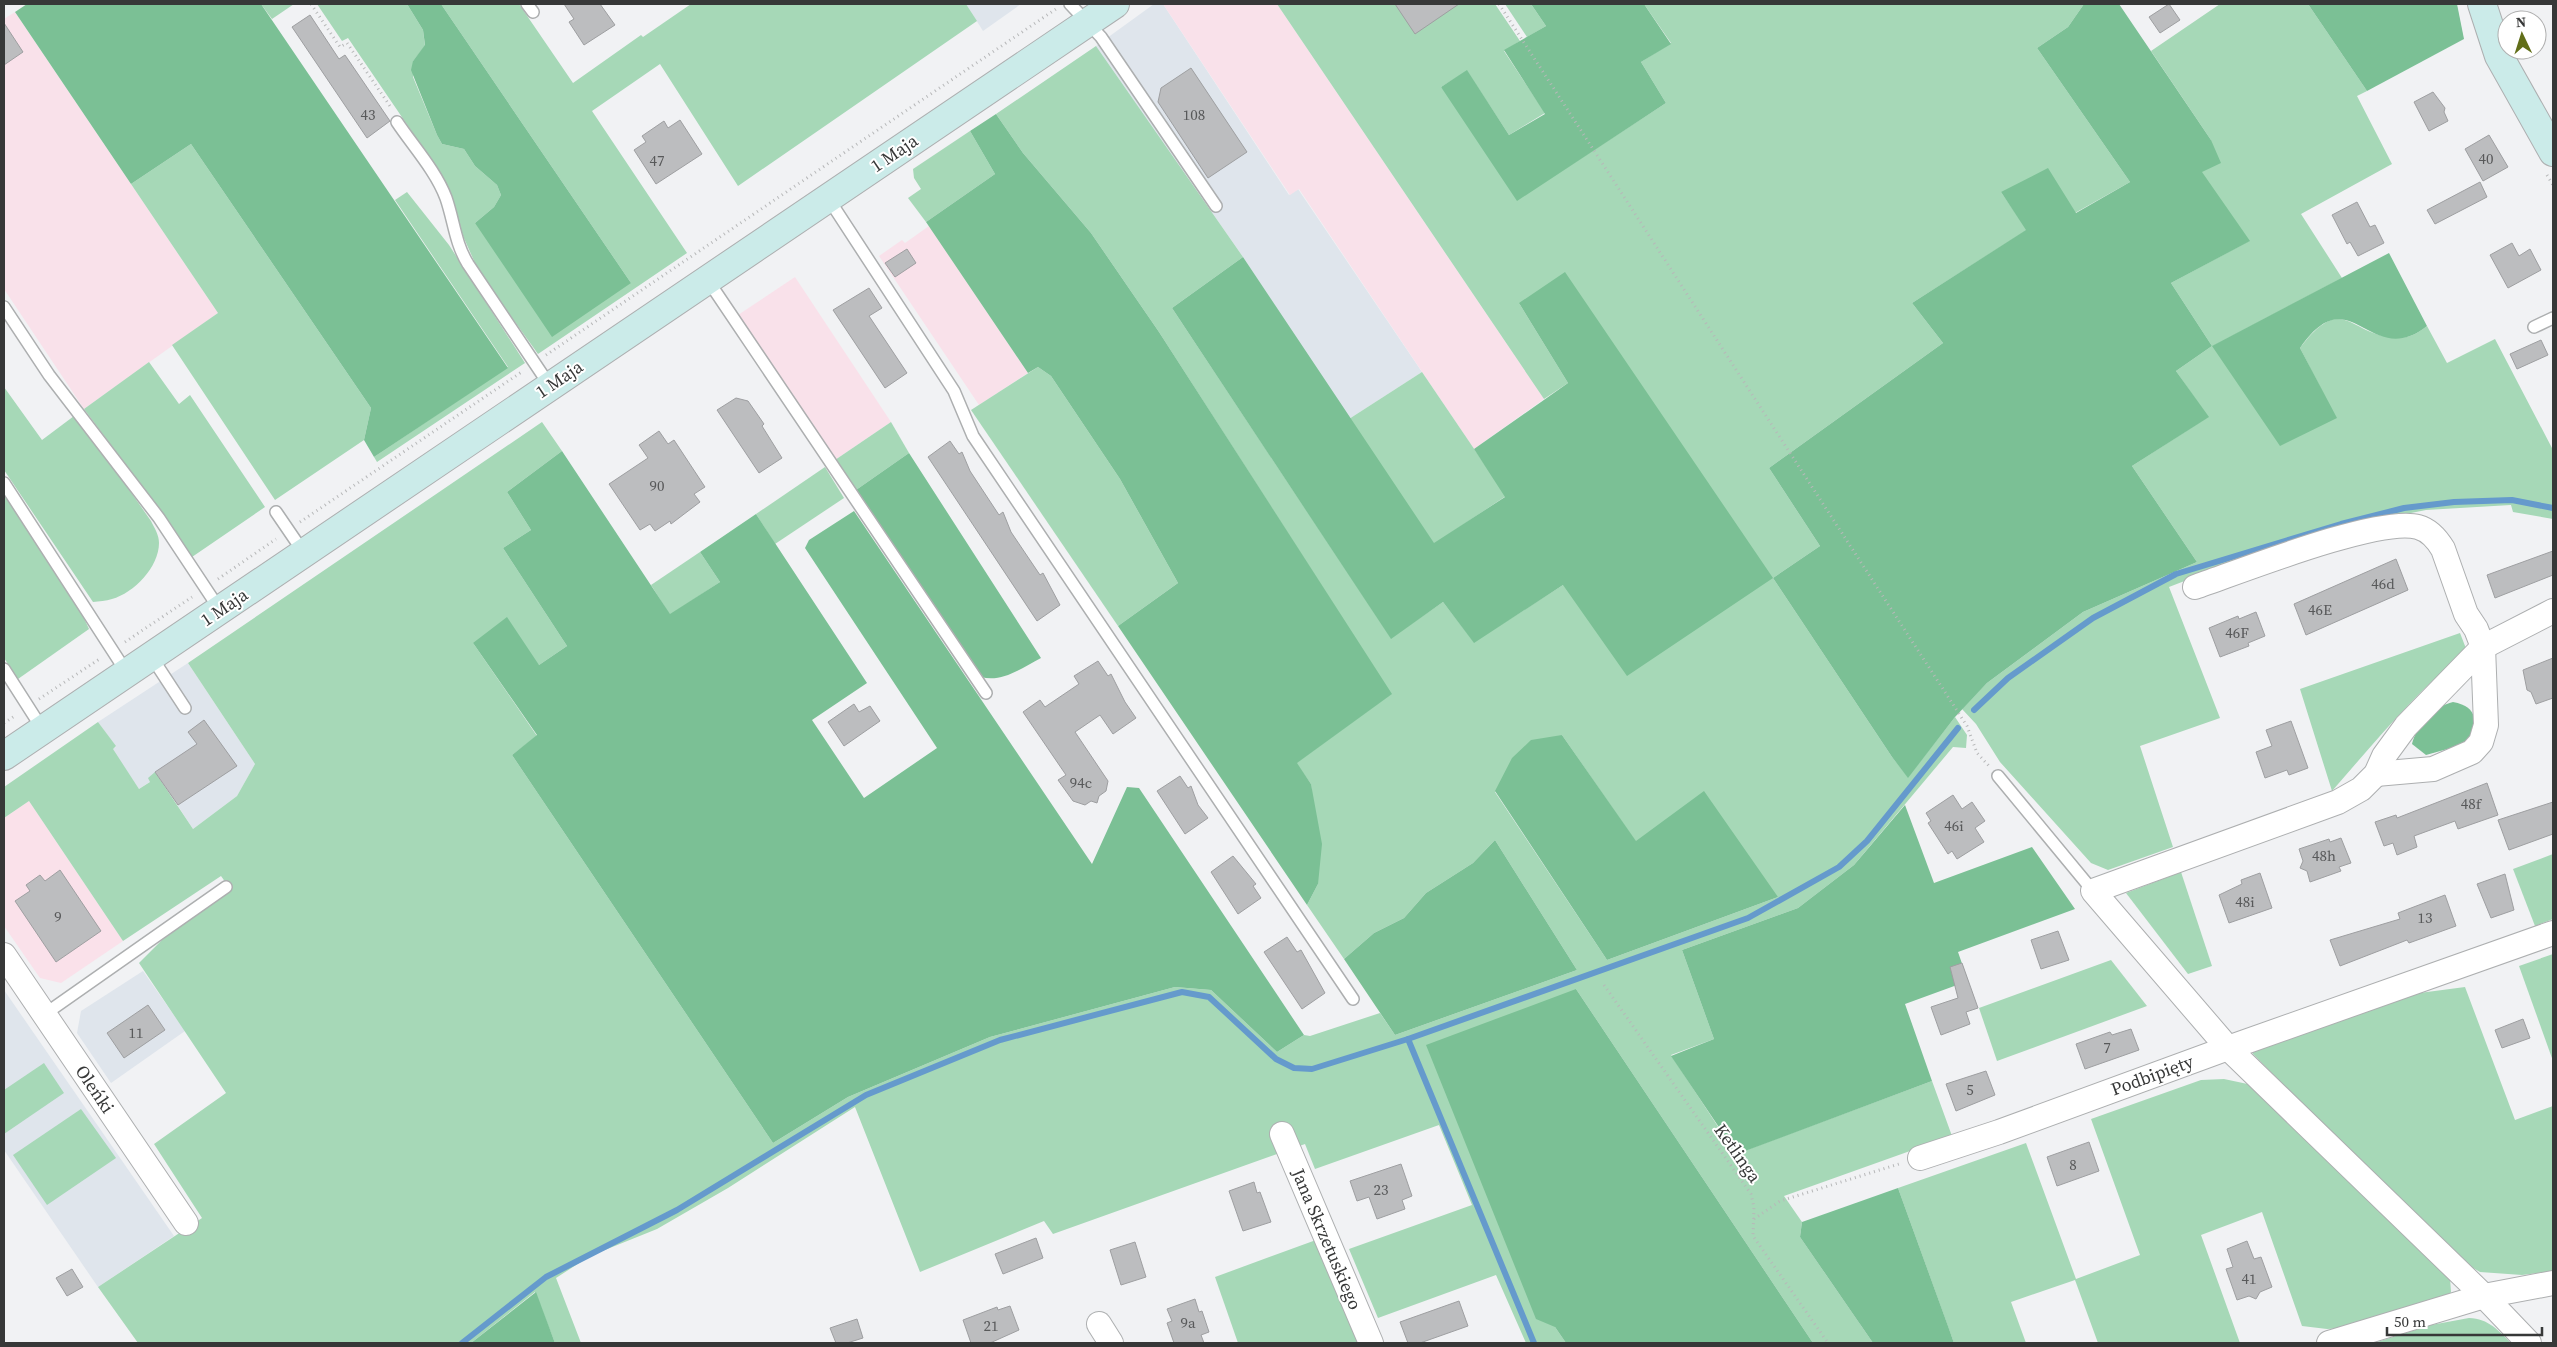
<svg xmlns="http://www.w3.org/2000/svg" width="2557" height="1347" viewBox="0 0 2557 1347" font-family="'Source Serif 4',serif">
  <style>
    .built { fill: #dfe5ec }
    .industrial { fill: #f9e1ea }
    .education { fill: #fae1ea }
    .green { fill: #a6d8b7; fill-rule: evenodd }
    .forest { fill: #7bc095 }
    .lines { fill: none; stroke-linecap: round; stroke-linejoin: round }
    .stream { stroke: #659acc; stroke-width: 6 }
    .building { fill: #bcbdbf; stroke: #9e9fa1 }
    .lane-casing { stroke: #adafb0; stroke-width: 14 }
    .street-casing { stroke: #adafb0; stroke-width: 26 }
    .secondary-casing { stroke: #adafb0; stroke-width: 30 }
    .path { stroke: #b7b8b9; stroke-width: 3; stroke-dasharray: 1 4; stroke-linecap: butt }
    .lane { stroke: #fff; stroke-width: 11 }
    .street { stroke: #fff; stroke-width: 24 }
    .secondary { stroke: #cbebe9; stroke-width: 28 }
    .labels { text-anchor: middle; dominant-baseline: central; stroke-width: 4; stroke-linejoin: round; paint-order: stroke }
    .number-label { font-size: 15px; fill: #58595a }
    .street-label { font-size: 18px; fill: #373838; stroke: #fff }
  </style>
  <rect width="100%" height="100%" fill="#f1f2f4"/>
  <!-- built -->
  <g class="built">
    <polygon points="966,4 1021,4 983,31"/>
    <polygon points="1154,4 1163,4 1289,195 1298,189 1422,372 1349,419 1243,257 1096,46"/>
    <polygon points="188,663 255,764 237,796 193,829 156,772 151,781 139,789 112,749 116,747 98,722"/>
    <polygon points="143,971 185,1031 111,1083 77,1033 81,1011"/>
    <polygon points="4,990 174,1236 98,1287 4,1150"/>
  </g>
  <!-- industrial -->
  <g class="industrial">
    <polygon points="1163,4 1277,4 1544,399 1474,449 1299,189 1290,195"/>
    <polygon points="15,12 218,313 84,409 4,289 4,19"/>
    <polygon points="929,226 1028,373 979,405 879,256 902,240 905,243"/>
    <polygon points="795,277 891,422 835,460 738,315"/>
  </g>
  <!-- education -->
  <polygon class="education" points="29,801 123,941 61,983 40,978 4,926 4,818"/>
  <!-- green -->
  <g class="green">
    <polygon points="261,4 294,4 272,19"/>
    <polygon points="317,4 407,4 423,30 425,46 413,61 413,77 437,135 442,144 464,149 475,166 497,185 501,195 494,207 475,223 631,283 441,4 519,4 573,83 641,35 643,37 691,4 966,4 977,21 738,186 660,64 592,111 687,253 538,354 479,272 463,236 451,199 436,171 438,170 348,38 342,41"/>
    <path d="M1277,4H1495L1520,41L1504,51L1545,113L1509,135L1467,71L1441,87L1543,183L1666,103L1641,62L1671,43L1644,4H2084L2068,27L2037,48L2130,182L2075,213L2001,192L2027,230L1912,303L1943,343L1769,468L1820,546L1773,578L1892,757L1908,777L1955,717L1967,735L1966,748L1953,747L1854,865L1798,908L1682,950L1714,1039L1671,1055L1736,1154L1932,1081L1952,1136L1784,1196L1802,1222L1800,1237L1873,1343H1813L1576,989L1555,1327L1566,1343H1526L1496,1275L1378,1318L1349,1249L1472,1205L1439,1125L1315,1169L1305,1144L1053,1234L1044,1221L920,1272L855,1107L728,1188L657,1229L590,1256L556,1278L581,1343H555L535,1292L471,1343H138L98,1287L202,1218L154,1144L226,1093L139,963L162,940L231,890L221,876L123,941L29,801L4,818V787L98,722L116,746L113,749L139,789L150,782L148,778L155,772L193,829L237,796L255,764L188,663L542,422L562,451L507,492L531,530L503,548L567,646L539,665L473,643L537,736L512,755L773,1143L848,1097L990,1037L1175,987L1211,990L1277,1052L1304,1035L1310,1036L1380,1013L1395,1035L1577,970L1495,840L1473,863L1426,893L1404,918L1374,933L1344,959L1307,905L1318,884L1311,784L1296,763L1391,694L1159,332L1091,233L1023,153L996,114L1096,46L1243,257L1172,308L1391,638L1443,602L1474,642L1563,585L1772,578L1519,303L1568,383L1544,399ZM1562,735L1636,842L1778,897L1607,960L1495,792Z"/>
    <polygon points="1505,4 1531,4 1546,26 1527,37"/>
    <path d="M2220,4H2308L2367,91L2357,96L2392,164L2301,214L2342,278L2213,346L2336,418L2300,348C2344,290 2350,337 2395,337C2400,337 2406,338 2410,336C2416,334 2422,330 2427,326L2447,363L2495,339L2553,450V519L2513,512L2511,505L2426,510L2381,519L2200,575L2169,587L2220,718L2140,746L2173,847L2108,870L2091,863L2000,762L1976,724L1962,709L1987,683L2083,612L2197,562L2132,466L2208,417L2176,371L2212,346L2171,283L2249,241L2201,172L2211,140L2151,51Z"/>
    <polygon points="970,131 995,174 926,222 908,198 921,189 914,178 913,169"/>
    <polygon points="191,144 371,408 364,440 275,500 172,345 218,313 131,184"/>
    <polygon points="407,192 449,245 525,363 377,462 374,457 508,367 395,200"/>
    <polygon points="149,362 179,404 190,395 265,507 192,557 176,532 84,409"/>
    <polygon points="1038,367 1051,376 1120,479 1178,583 1118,626 971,410"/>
    <polygon points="1422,372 1506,496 1434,544 1349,419"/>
    <path d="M4,387L42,440L74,416L96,442L151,521C155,529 159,535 159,543C159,567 134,593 112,599C106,601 99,601 93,602L4,470Z"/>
    <polygon points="891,422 909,453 856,490 835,460"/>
    <polygon points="825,467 844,498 775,544 756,514"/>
    <polygon points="4,493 77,603 89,629 18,679 4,658"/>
    <polygon points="700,552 720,582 670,615 651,585"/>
    <path d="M2460,633L2467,651C2416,691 2375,742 2332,791L2300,689Z"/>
    <polygon points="2553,854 2553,919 2535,926 2513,869"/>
    <polygon points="2181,872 2212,966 2188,974 2126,893"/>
    <polygon points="2553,954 2553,1061 2519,966"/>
    <polygon points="2111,960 2147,1006 1997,1061 1979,1008"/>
    <polygon points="2465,987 2515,1120 2553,1106 2553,1271 2522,1275 2480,1272 2451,1255 2253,1054 2252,1047 2412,994"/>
    <polygon points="44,1063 64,1093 4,1134 4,1090"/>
    <polygon points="2224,1079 2257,1086 2450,1278 2451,1292 2447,1299 2346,1328 2327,1329 2302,1326 2262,1212 2201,1235 2240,1343 2098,1343 2075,1280 2011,1302 2026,1343 1954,1343 1898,1188 2026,1143 2076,1279 2140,1255 2091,1119 2201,1080"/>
    <polygon points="81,1109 116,1158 47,1205 13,1155"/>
    <polygon points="1316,1240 1362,1343 1238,1343 1215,1277"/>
    <path d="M2469,1318C2489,1319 2498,1330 2511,1343H2374L2431,1325Z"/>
  </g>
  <!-- forest -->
  <g class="forest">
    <polygon points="27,4 261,4 508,368 374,457 364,440 371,408 191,144 131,184 15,12"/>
    <polygon points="407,4 441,4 631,283 552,337 475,223 494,207 501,195 497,185 475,166 464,149 442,144 437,135 411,70 413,61 425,45 423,30"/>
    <polygon points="1531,4 1644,4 1671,44 1641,62 1666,103 1517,201 1441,87 1467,70 1509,135 1545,114 1504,50 1546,26"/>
    <path d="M2084,4H2119L2211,140L2221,163L2202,172L2250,241L2171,283L2212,346L2389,253L2427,326C2422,330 2416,334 2410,336C2365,353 2346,282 2300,348L2337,418L2280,446L2212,346L2176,371L2209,417L2132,466L2197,562L2083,612L1987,683L1955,717L1908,778L1892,757L1773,578L1627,676L1563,585L1474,643L1443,602L1391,639L1172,308L1243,257L1434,543L1505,497L1474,449L1568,383L1519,303L1565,272L1773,578L1820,546L1769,468L1943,343L1912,303L2026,230L2001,192L2048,168L2076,213L2130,182L2037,48L2068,27Z"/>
    <polygon points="2308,4 2457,4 2464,39 2367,91"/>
    <polygon points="996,114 1023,153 1091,233 1159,332 1392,694 1297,763 1311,784 1322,844 1318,884 1307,905 1118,626 1178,583 1120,479 1051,376 1038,367 1028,373 926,222 995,174 970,131"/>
    <polygon points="562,451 670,614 720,582 700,552 756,514 867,683 812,720 864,798 937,748 805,548 809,540 854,511 1092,864 1127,787 1139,788 1304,1035 1277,1052 1211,990 1175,987 990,1037 848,1097 773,1143 512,755 537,735 473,643 507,617 539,665 567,646 503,548 531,530 507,492"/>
    <path d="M909,453L1041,658C1023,667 1003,683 981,677L856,490Z"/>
    <path d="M2453,702C2480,707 2476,723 2469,743L2426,755L2412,744C2416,726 2435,706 2453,702Z"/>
    <polygon points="1562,735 1636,841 1704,791 1778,897 1607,960 1495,791 1512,758 1531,740"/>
    <polygon points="1905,805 1934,883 2032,847 2075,909 1958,952 1968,981 1905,1004 1932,1081 1737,1154 1671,1056 1714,1039 1682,950 1798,908 1854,865"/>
    <polygon points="1495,840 1577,970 1395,1035 1344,959 1374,933 1404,918 1426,893 1473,863"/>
    <polygon points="1576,989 1813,1343 1566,1343 1555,1327 1536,1319 1426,1045"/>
    <polygon points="1898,1188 1948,1326 1954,1343 1873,1343 1800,1237 1802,1222"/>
    <polygon points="536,1292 555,1343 471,1343"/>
  </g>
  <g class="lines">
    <!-- stream -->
    <g class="stream">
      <polyline points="1974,710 2008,678 2093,618 2176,574 2341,524 2404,508 2454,502 2512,500 2553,508"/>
      <polyline points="1408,1039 1534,1343"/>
      <polyline points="462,1343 546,1277 677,1210 866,1095 1000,1040 1182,992 1209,997 1276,1059 1294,1068 1312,1069 1408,1039 1748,918 1839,867 1867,841 1958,728"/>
    </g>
  </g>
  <!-- building -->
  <g class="building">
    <polygon points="564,4 600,4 615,25 584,45 569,22 574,19"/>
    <polygon points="1395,4 1459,4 1415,34"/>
    <polygon points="2169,4 2180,20 2160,33 2149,17"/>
    <polygon points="310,15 339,59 345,55 390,121 367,138 292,27"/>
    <polygon points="4,23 23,52 4,65"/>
    <polygon points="1191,68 1247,152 1208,178 1158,102 1161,88"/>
    <polygon points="2433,92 2445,108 2444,112 2448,121 2429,131 2414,102"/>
    <polygon points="680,120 702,154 656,184 634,150 646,142 642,136 664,121 668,128"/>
    <polygon points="2489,135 2508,167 2483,181 2465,149"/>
    <polygon points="2480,182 2487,197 2435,224 2427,210"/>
    <polygon points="2357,202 2370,227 2375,225 2384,243 2358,256 2350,242 2347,244 2332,215"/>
    <polygon points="2512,243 2519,256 2530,249 2541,270 2508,288 2490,255"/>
    <polygon points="907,249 916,263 895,277 885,263"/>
    <polygon points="869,288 882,308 869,316 907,373 885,388 833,310"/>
    <polygon points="2541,340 2548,355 2517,369 2510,354"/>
    <polygon points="736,398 748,401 764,424 762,426 782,458 759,473 717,410"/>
    <polygon points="659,431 668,444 674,440 705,487 694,494 700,502 671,524 670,521 655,531 650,524 640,530 609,484 648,458 639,445"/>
    <polygon points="950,441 959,454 962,452 970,471 999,515 1003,512 1011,532 1040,575 1043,573 1060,605 1037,621 928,457"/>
    <polygon points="2553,551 2553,575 2495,598 2487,575"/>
    <polygon points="2396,559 2408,590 2306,635 2294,604"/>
    <polygon points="2256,612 2265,636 2248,643 2249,646 2220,657 2209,628 2238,616 2239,619"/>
    <polygon points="2553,658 2553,698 2536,704 2531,692 2527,690 2523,670"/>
    <polygon points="1098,661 1108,676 1111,674 1125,702 1136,718 1113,734 1100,715 1075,732 1108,781 1106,791 1099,796 1097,803 1091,801 1085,805 1073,801 1058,780 1066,775 1023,712 1040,700 1045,707 1079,684 1074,676"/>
    <polygon points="854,704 859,712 870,706 880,721 844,746 828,722"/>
    <polygon points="204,720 237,766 178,805 155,772 197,744 188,732"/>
    <polygon points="2291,721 2308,768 2289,775 2287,770 2265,778 2256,752 2272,746 2266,730"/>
    <polygon points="1180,776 1188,788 1191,786 1198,805 1208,818 1185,834 1157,791"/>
    <polygon points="2487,783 2498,815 2458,829 2455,821 2414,836 2417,847 2397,855 2393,843 2384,846 2375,822 2396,815 2397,818"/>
    <polygon points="1953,795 1962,809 1972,802 1985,821 1975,828 1984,842 1957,859 1952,851 1948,854 1928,823 1931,821 1926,813"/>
    <polygon points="2553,802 2553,834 2509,850 2498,820"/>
    <polygon points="2341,838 2351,863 2339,867 2341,871 2310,882 2307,871 2300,868 2303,861 2299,849 2329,839 2330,842"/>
    <polygon points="1233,856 1256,884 1253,886 1261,898 1238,914 1211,872"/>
    <polygon points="60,870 101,931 56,962 15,901 30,891 26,885 40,875 45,881"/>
    <polygon points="2260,873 2272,908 2229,923 2219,895 2242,884 2241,880"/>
    <polygon points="2505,874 2514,910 2491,918 2477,884"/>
    <polygon points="2445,895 2456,926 2409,943 2407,940 2340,966 2330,940 2400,919 2398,913"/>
    <polygon points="2058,931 2069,960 2041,969 2031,940"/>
    <polygon points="1287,937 1297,952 1301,950 1325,993 1302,1009 1264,952"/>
    <polygon points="1962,963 1978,1008 1966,1012 1970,1024 1941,1035 1931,1007 1958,998 1950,967"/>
    <polygon points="148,1005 165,1030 124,1058 107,1033"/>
    <polygon points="2523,1019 2530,1038 2502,1048 2495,1030"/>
    <polygon points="2131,1029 2139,1050 2085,1069 2076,1044 2110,1032 2112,1035"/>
    <polygon points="1986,1071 1995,1095 1956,1111 1946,1084"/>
    <polygon points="2089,1142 2099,1171 2057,1186 2047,1157"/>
    <polygon points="1401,1164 1412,1196 1402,1200 1405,1209 1377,1219 1369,1197 1357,1201 1350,1181"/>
    <polygon points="1254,1182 1257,1193 1260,1192 1271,1222 1243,1231 1229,1191"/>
    <polygon points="1036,1238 1043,1258 1003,1274 995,1254"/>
    <polygon points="2247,1241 2254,1259 2261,1257 2272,1287 2260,1292 2256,1299 2249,1296 2237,1300 2226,1269 2233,1267 2227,1249"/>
    <polygon points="1135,1242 1146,1277 1121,1285 1110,1250"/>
    <polygon points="72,1269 83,1287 67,1296 56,1278"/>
    <polygon points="1195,1299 1199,1312 1202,1311 1209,1332 1201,1335 1204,1343 1174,1343 1167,1323 1172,1321 1167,1309"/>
    <polygon points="1459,1301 1468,1326 1420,1343 1408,1343 1400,1322"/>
    <polygon points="1010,1306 1019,1330 990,1343 971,1343 963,1320 997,1307 998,1310"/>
    <polygon points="857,1319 863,1338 847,1343 836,1343 830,1328"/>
  </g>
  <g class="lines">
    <!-- lane casing -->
    <g class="lane-casing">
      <g id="lane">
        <polyline points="527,4 533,12"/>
        <polyline points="1070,4 1101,37 1216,206"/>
        <path d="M397,122C413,146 436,171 446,198C454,221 455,243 468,264L550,386"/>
        <polyline points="828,198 954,391 973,436 1353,999"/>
        <polyline points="707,279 986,693"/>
        <polyline points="4,307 49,375 159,518 220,610"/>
        <polyline points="2534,327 2553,318"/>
        <polyline points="4,483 127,673"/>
        <polyline points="276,512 304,553"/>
        <polyline points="151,656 185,708"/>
        <polyline points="4,669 43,730"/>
        <polyline points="1998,776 2093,891"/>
        <polyline points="45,1014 226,887"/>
      </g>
    </g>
    <!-- street casing -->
    <g class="street-casing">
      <g id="street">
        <path d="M2195,587C2239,572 2379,516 2418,527C2429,530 2437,539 2443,549L2466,614L2476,629L2483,647L2486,725L2481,742L2472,752L2433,769L2376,774"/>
        <polyline points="4,955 186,1223"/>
        <polyline points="1282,1134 1371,1343"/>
        <polyline points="1920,1158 1999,1132 2228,1048 2553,933"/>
        <polyline points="1099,1324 1111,1343"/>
        <polyline points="2329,1343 2484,1296 2553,1283"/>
        <polyline points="2529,1343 2484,1296 2228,1048 2093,891 2338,802 2361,789 2376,774 2384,756 2406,726 2483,647 2553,611"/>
      </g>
    </g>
    <!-- secondary casing -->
    <g class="secondary-casing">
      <g id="secondary">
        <polyline points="2482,4 2499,56 2553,152"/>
        <polyline points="4,756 1115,4"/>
      </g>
    </g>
    <!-- path -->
    <g class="path">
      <polyline points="311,4 340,47 347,43 392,109"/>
      <polyline points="1499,4 1967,726 1977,753 1989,766"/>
      <polyline points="2547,175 2553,185"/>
      <polyline points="546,355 1056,9"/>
      <polyline points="300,522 523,371"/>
      <polyline points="218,579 276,539"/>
      <polyline points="125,642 192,597"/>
      <polyline points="39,699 101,658"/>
      <polyline points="4,723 16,715"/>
      <polyline points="1604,985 1751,1194 1754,1207 1753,1236 1828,1343"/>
      <polyline points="1754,1219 1780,1201 1899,1164"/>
    </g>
    <!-- lane -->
    <use href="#lane" class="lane"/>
    <!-- street -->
    <use href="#street" class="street"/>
    <!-- secondary -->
    <use href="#secondary" class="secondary"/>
  </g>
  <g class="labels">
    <!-- number labels -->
    <g class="number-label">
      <text x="368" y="114">43</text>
      <text x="1194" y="114">108</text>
      <text x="2486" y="158">40</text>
      <text x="657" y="160">47</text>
      <text x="657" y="485">90</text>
      <text x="2383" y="583">46d</text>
      <text x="2320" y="609">46E</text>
      <text x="2237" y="632">46F</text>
      <text x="1081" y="782">94c</text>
      <text x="2471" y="803">48f</text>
      <text x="1954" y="825">46i</text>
      <text x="2324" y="855">48h</text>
      <text x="2245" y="901">48i</text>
      <text x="58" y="916">9</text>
      <text x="2425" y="917">13</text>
      <text x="136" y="1032">11</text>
      <text x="2107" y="1047">7</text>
      <text x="1970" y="1089">5</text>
      <text x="2073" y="1164">8</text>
      <text x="1381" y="1189">23</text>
      <text x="2249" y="1278">41</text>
      <text x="1188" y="1322">9a</text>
      <text x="991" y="1325">21</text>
    </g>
    <!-- street labels -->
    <g class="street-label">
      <text transform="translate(894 153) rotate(-34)">1 Maja</text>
      <text transform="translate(559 379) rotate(-34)">1 Maja</text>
      <text transform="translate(224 607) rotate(-34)">1 Maja</text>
      <text transform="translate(2152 1075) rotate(-20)">Podbipięty</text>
      <text transform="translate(95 1089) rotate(56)">Oleńki</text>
      <text transform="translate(1738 1153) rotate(55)">Ketlinga</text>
      <text transform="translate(1327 1239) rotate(67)">Jana Skrzetuskiego</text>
    </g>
  </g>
  <!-- border -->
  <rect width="2557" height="1347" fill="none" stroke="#373838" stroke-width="10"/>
  <!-- north arrow -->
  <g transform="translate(2522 35) rotate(356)"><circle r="24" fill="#ffffff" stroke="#afafaf"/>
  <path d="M0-4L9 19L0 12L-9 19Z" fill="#616e19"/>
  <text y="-8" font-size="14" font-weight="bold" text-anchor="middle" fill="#373838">N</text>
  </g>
  <!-- scale -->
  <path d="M2387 1327v8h155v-8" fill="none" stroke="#373838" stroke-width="2.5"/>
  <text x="2394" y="1327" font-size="15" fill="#373838" stroke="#ffffff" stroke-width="4" paint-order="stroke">50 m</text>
</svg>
